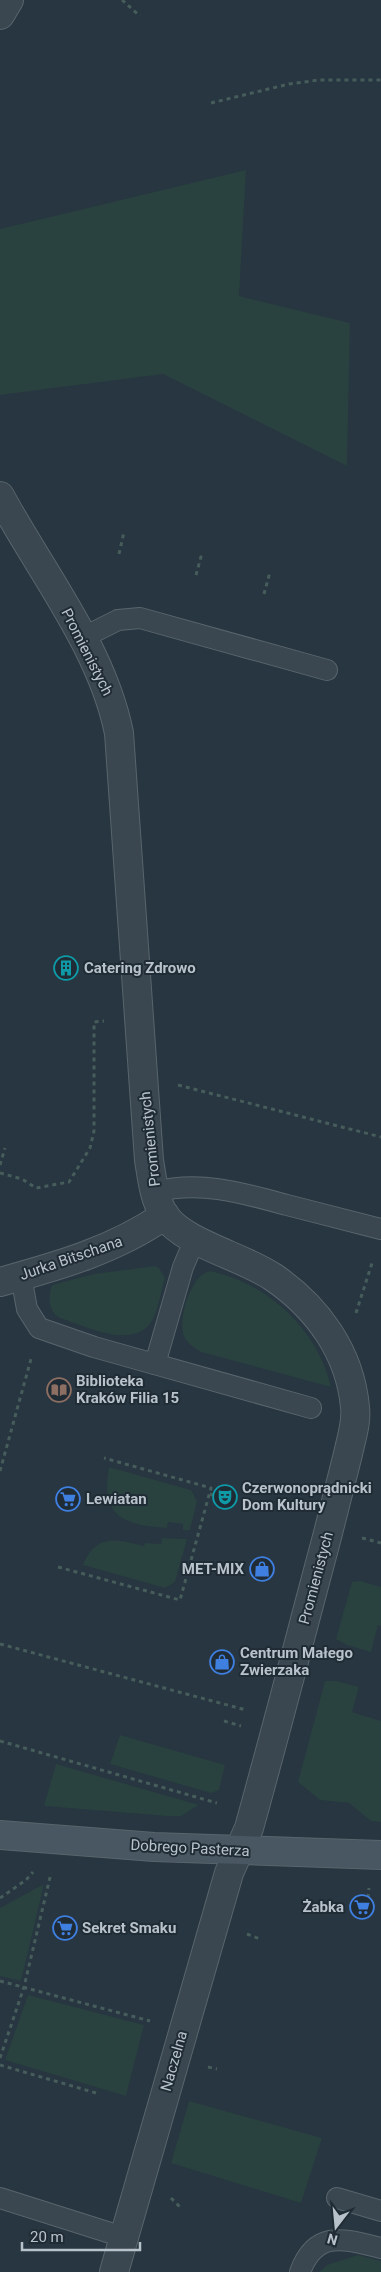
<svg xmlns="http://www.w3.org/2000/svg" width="381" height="2272" viewBox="0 0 381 2272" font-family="Roboto,sans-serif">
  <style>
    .green { fill: #29413f }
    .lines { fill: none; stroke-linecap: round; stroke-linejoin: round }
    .lane-casing { stroke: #59656d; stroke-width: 22 }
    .street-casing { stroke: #59656d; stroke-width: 30 }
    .secondary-casing { stroke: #59656d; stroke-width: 30 }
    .path { stroke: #475d5b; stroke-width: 3; stroke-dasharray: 4 4; stroke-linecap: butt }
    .lane { stroke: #3b4750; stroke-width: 20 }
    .street { stroke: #3b4750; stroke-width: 28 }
    .secondary { stroke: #495762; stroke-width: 28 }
    .labels { text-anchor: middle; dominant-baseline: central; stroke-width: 4; stroke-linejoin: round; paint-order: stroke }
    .street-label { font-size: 15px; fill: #b7c2ca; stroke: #202c35 }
    .poi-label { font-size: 15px; font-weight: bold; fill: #b7c2ca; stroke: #202c35; text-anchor: start }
  </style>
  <rect width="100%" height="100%" fill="#273640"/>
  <!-- green -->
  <g class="green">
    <polygon points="246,170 239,296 350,323 347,466 163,374 0,395 0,229"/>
    <path d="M155,1266L159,1268L165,1278C161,1291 159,1307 153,1319C135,1352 86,1326 60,1318C48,1311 48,1297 52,1285L94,1274Z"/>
    <path d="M210,1271C267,1283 318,1329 331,1387L201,1352C194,1347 186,1343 184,1336C177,1320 191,1274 210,1271Z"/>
    <path d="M109,1467L191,1490L197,1501L190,1530H183V1524L168,1522L167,1528C123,1525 100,1517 109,1467Z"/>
    <path d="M162,1538L187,1539L175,1582L165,1588L83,1565C96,1533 116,1539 144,1546L145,1543L161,1544Z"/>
    <polygon points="361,1581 381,1587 381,1626 378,1625 371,1652 347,1645 336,1639 352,1582"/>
    <polygon points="325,1681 337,1681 359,1687 352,1712 381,1721 381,1822 371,1821 349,1803 320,1800 298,1782"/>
    <polygon points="120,1735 225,1765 219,1790 211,1793 110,1764"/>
    <polygon points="56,1764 199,1805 181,1816 167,1816 44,1806"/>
    <polygon points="44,1884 21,1981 0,1976 0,1908"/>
    <polygon points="28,1995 144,2025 126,2096 5,2060"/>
    <polygon points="189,2101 322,2138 301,2203 171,2163"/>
    <polygon points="358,2255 381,2261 381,2272 319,2272 327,2265"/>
  </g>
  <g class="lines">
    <!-- lane casing -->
    <g class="lane-casing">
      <g id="lane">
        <polyline points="82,638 118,620 140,618 327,670"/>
        <path d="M155,1192C200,1180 243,1193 287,1205C319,1213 350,1221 381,1229"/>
        <polyline points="21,1276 27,1309 39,1328 94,1347 311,1408"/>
        <polyline points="155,1364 183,1267 195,1239"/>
        <polyline points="0,2198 123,2237"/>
        <polyline points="337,2198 381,2211"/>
        <path d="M300,2272C316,2229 344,2239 381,2248"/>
      </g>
    </g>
    <!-- street casing -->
    <g class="street-casing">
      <g id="street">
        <polyline points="0,15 9,0"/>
        <path d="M0,496C41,572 102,648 119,733L149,1160C152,1178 154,1200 165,1216C185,1244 242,1256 273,1277C317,1307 350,1352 355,1407C357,1423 351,1439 348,1454C341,1481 334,1509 327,1537C301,1634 276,1731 249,1828L229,1873L114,2272"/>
        <path d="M0,1282C58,1266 115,1250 165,1215"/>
      </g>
    </g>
    <!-- secondary casing -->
    <g class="secondary-casing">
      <polyline id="secondary" points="0,1835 154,1847 381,1855"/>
    </g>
    <!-- path -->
    <g class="path">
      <polyline points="122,0 140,16"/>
      <polyline points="211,103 289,84 319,80 381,80"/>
      <polyline points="119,554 124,532"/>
      <polyline points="196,575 202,553"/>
      <polyline points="264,594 270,572"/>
      <polyline points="178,1085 381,1137"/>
      <polyline points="0,1165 5,1148"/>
      <polyline points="0,1173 22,1179 36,1188 69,1182 90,1148 94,1131 94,1022 104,1021"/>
      <polyline points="356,1313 373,1260"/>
      <polyline points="0,1471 31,1359"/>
      <polyline points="210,1494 218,1497"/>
      <polyline points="362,1538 381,1543"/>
      <polyline points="58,1567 180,1600 211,1488 104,1458"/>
      <polyline points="0,1644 246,1710"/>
      <polyline points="224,1721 241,1726"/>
      <polyline points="0,1741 217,1803"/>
      <polyline points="0,1898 26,1880 33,1872"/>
      <polyline points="368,1898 369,1888"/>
      <polyline points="247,1934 260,1939"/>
      <polyline points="0,1981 150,2021"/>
      <polyline points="0,2058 24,1987 51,1873"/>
      <polyline points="0,2065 96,2093"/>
      <polyline points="208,2067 217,2069"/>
      <polyline points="171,2198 181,2208"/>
    </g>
    <!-- lane -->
    <use href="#lane" class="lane"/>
    <!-- street -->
    <use href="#street" class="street"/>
    <!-- secondary -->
    <use href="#secondary" class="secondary"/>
  </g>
  <!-- icons -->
  <defs>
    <g id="building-ring" transform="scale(1.25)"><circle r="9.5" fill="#202c35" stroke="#0f9aa8" stroke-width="1.5"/><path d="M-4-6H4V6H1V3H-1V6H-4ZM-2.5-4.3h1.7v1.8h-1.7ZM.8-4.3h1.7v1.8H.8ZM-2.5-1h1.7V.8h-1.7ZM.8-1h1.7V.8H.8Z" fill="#0f9aa8"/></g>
    <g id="library-ring" transform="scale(1.25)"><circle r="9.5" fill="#202c35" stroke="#8d6e63" stroke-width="1.5"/><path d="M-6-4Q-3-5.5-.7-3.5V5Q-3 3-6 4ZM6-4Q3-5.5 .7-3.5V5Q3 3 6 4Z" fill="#8d6e63"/></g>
    <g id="theatre-ring" transform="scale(1.25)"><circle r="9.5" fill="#202c35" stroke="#0f9aa8" stroke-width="1.5"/><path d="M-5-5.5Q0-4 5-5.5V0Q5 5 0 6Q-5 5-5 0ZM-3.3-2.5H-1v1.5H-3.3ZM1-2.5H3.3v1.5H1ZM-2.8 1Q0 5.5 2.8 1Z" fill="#0f9aa8"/></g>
    <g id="supermarket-ring" transform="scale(1.25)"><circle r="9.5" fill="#202c35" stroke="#3f7fe0" stroke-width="1.5"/><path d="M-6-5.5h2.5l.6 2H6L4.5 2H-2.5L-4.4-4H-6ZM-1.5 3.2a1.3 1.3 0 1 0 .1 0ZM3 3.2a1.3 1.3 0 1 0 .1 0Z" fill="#3f7fe0"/></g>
    <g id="shop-ring" transform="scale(1.25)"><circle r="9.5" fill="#202c35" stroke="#3f7fe0" stroke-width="1.5"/><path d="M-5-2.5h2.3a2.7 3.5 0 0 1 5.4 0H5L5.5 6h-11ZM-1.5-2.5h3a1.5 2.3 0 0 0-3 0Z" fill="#3f7fe0"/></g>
  </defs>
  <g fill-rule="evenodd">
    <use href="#building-ring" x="66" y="968"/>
    <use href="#library-ring" x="59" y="1390"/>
    <use href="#theatre-ring" x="225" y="1497"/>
    <use href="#supermarket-ring" x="68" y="1499"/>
    <use href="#shop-ring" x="262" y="1569"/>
    <use href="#shop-ring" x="222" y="1662"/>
    <use href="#supermarket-ring" x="362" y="1907"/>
    <use href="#supermarket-ring" x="65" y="1928"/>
  </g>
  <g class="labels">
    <!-- street labels -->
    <g class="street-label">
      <text transform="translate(87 652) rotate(63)">Promienistych</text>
      <text transform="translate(150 1139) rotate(-96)">Promienistych</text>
      <text transform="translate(71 1258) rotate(-19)">Jurka Bitschana</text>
      <text transform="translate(316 1578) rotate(-75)">Promienistych</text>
      <text transform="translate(190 1848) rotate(3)">Dobrego Pasterza</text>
      <text transform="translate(174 2061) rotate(-74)">Naczelna</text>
    </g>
    <!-- poi labels -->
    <g class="poi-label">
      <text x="84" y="968">Catering Zdrowo</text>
      <text x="76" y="1381">Biblioteka<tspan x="76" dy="17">Kraków Filia 15</tspan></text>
      <text x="242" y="1488">Czerwonoprądnicki<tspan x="242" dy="17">Dom Kultury</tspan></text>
      <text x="86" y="1499">Lewiatan</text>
      <text x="244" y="1569" text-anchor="end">MET-MIX</text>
      <text x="240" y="1653">Centrum Małego<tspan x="240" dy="17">Zwierzaka</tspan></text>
      <text x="344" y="1907" text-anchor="end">Żabka</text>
      <text x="82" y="1928">Sekret Smaku</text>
    </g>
  </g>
  <!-- north arrow -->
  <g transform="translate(336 2227) rotate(196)" stroke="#202c35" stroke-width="4" paint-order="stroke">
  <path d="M0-4L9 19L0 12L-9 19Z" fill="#b7c2ca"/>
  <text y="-8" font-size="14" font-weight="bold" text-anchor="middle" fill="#b7c2ca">N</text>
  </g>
  <!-- scale -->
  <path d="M22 2242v8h118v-8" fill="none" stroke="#b7c2ca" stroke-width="2.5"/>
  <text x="30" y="2242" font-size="15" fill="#b7c2ca" stroke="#202c35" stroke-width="4" paint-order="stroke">20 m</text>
</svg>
